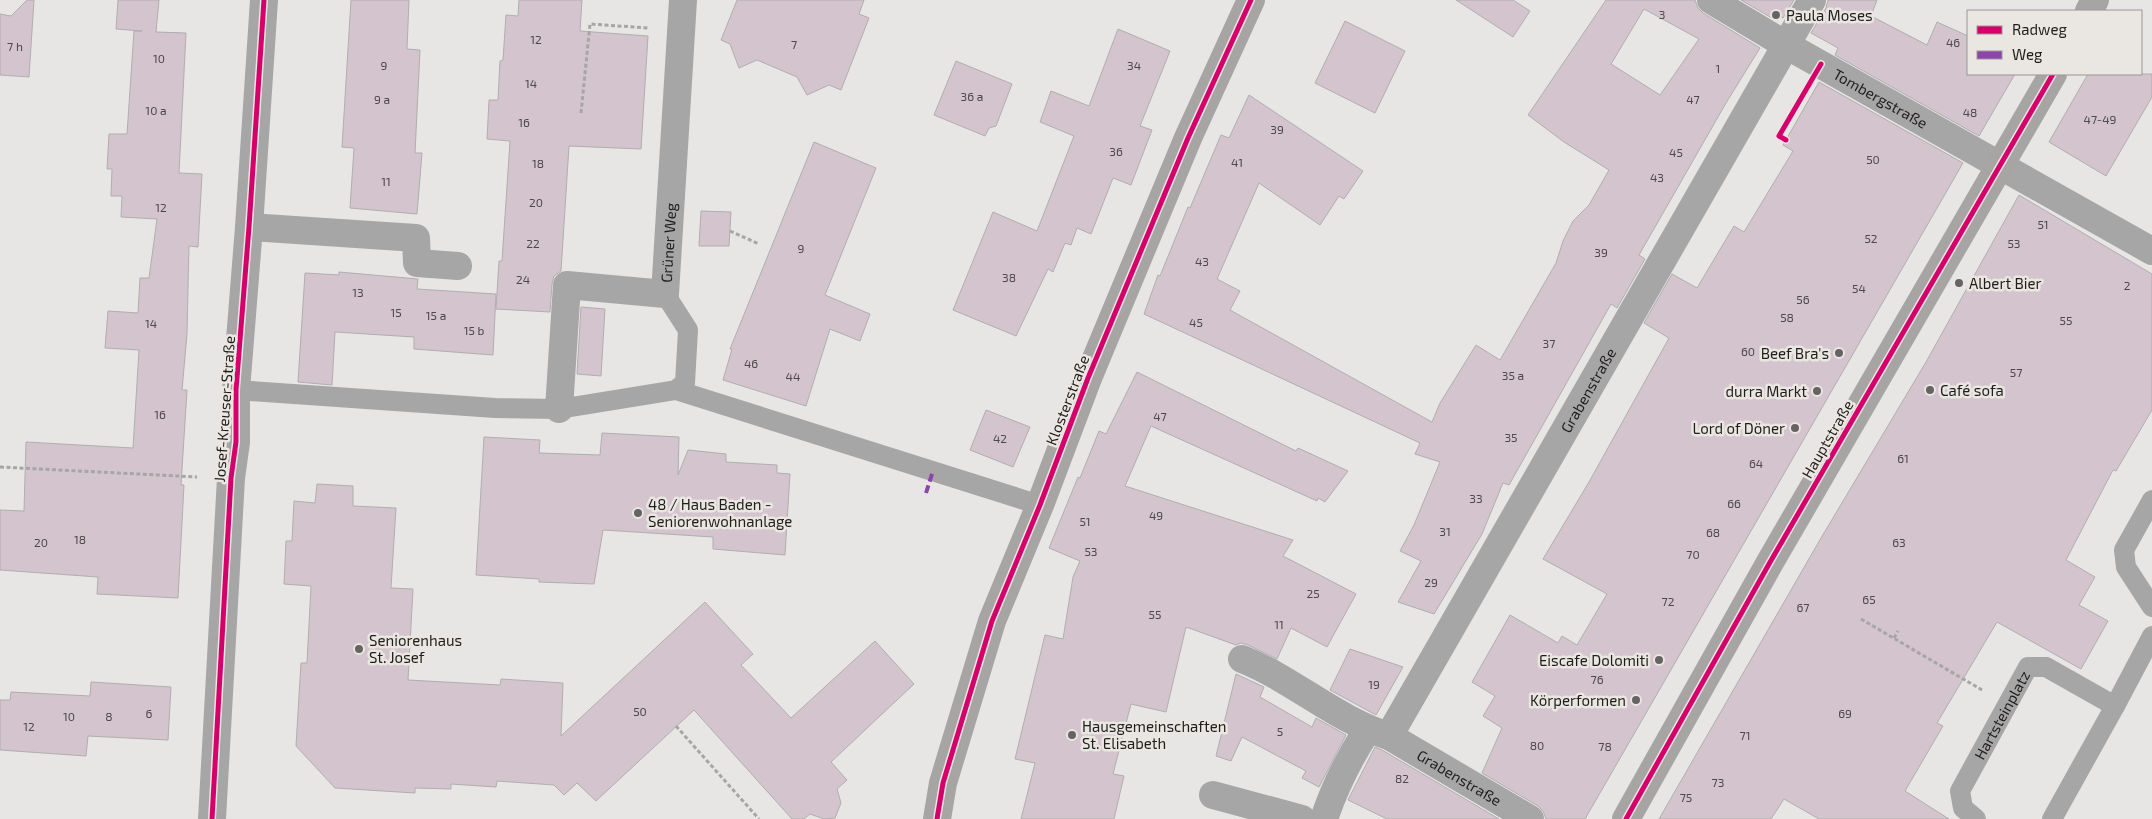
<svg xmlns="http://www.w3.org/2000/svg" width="2152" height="819" viewBox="0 0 2152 819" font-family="'Exo 2',sans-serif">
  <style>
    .building { fill: #d3c4cd; stroke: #b0aeae; fill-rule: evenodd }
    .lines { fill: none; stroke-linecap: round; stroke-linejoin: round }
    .path { stroke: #a7a6a5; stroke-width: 3; stroke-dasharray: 4 2.5; stroke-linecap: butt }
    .service { stroke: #a7a6a6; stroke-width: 20 }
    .minor { stroke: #a7a6a6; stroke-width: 28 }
    .secondary { stroke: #a7a5a4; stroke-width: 28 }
    .quiet { stroke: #8e44ad; stroke-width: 4; stroke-dasharray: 8 4; stroke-linecap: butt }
    .cycleway-casing { stroke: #eae6e2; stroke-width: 8 }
    .cycleway { stroke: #d6006c; stroke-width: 5 }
    .poi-dot { fill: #666463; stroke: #eae6e2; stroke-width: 2 }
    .labels { text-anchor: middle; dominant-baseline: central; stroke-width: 5; stroke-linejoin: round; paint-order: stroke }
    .number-label { font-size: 12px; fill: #4d4849 }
    .poi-label { font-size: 15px; fill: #201e1d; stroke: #eae6e2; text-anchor: start }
    .street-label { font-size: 15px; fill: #201e1d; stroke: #eae6e2 }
  </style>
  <rect width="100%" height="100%" fill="#e8e6e4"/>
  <!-- building -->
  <g class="building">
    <polygon points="27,0 34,0 29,77 0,75 0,14 11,16"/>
    <polygon points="118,0 159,0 156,32 186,33 179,173 202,174 198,247 189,246 187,334 182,390 187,390 181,485 184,485 178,598 97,594 98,577 0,570 0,510 24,511 26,442 133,448 139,350 105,348 108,311 138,313 140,278 149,278 157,219 121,217 122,196 111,196 112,169 107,169 109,134 127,134 134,31 142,31 116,29"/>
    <polygon points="351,0 409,0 407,49 420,50 415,153 422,153 417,214 350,208 354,148 342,147"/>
    <polygon points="519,0 582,0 580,31 648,36 641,149 569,146 561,271 554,276 552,284 550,312 496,309 499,261 502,261 510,141 487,139 489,100 498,100 500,61 503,60 506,15 518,16"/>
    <polygon points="737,0 864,0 859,14 869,18 841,90 829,85 807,95 797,77 757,60 739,68 730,44 721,40"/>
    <polygon points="1456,0 1513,0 1530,11 1513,37"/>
    <path d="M1606,0H1695L1698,8L1703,13L1760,48L1726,103L1639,255L1645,259L1617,308L1611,304L1509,485L1503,483L1482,534L1434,614L1398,602L1421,561L1400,551L1414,525L1440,462L1415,454L1420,443L1144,314L1158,275L1160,276L1188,207L1190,208L1221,135L1229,138L1249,95L1363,171L1344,199L1339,196L1320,225L1259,183L1217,279L1240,291L1230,310L1432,422L1440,403L1476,345L1500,360L1556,263L1563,241L1573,221L1589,205L1609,170L1564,142L1528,115ZM1644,9L1699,39L1660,95L1611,64Z"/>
    <polygon points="1741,0 1794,0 1783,18 1780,16 1777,21"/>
    <polygon points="1828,0 1877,0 1871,16 1927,45 1937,22 1968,36 1968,74 2015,74 1979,136 1835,55 1838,48 1811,33 1826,8"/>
    <polygon points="1345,21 1405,51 1375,113 1315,83"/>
    <polygon points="1118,29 1170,51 1140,126 1152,130 1131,185 1113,178 1091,234 1077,228 1071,245 1065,243 1053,272 1048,269 1016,336 953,310 993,212 1037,231 1074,136 1040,122 1051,91 1089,106"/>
    <polygon points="956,61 1012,84 996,126 989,128 985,136 934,115"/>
    <polygon points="2088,74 2152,74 2152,97 2106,176 2049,142"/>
    <polygon points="1819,82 1963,163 1585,819 1546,819 1543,811 1538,806 1482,773 1502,728 1483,716 1495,696 1472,682 1510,615 1558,643 1562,636 1577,645 1607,594 1543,559 1589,482 1669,338 1644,323 1672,274 1697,288 1734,226 1744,232 1793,151 1783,145"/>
    <polygon points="814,142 876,168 825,295 870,314 860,341 830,329 806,406 723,380 732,349 730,349"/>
    <polygon points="2019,195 2152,274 2152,410 2116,471 2113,470 2066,560 2095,577 2079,605 2108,621 2081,669 1997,622 1937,723 1943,726 1905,791 1949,819 1819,819 1784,799 1771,819 1659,819 1821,538 1926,362"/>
    <polygon points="701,211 731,212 729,246 699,246"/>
    <polygon points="339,272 418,279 417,289 496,294 493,355 414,349 414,337 335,332 332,385 298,382 305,273 339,275"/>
    <polygon points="581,307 605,309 601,376 577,374"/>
    <polygon points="1137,372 1296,451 1298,448 1348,471 1325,502 1318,498 1317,501 1151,426 1125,486 1293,540 1283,556 1356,594 1327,647 1291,628 1277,659 1248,645 1241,643 1236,645 1186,627 1166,712 1131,704 1113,774 1124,776 1114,819 1021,819 1035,763 1015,759 1045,635 1063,639 1073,577 1080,561 1049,548 1078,477 1080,478 1099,431 1106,434"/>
    <polygon points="986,410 1030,427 1013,467 970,450"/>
    <polygon points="602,433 679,437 678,475 688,450 726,454 726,462 777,465 777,473 790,474 785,555 713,549 713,537 603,530 594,584 539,582 539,579 476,575 484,437 540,440 539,453 600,455"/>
    <polygon points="317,484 353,486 353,506 396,508 391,588 413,589 408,680 500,685 501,679 563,683 561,736 705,602 753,654 741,665 791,718 875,641 914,684 831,762 847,780 837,789 841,803 835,818 824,819 810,814 804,819 792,819 694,710 596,801 577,783 564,795 554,785 497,781 496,787 451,784 451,789 415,788 415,793 335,788 296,746 301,663 307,663 311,586 284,584 286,541 292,541 294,501 315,503"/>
    <polygon points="1350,649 1403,667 1376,715 1330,690"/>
    <polygon points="1236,674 1264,687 1260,697 1312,727 1316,718 1346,735 1319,787 1302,778 1306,771 1242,737 1231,761 1216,756"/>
    <polygon points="91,682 171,687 168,740 88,736 86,756 0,750 0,700 10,700 11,692 90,696"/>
    <polygon points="1375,747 1382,750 1499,819 1387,819 1348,800"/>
  </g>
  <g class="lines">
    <!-- path -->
    <g class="path">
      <polyline points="581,113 590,24 648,28"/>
      <polyline points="730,231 759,244"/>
      <polyline points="0,467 197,477"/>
      <polyline points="1861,619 1982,690"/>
      <polyline points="1894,638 1898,631"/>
      <polyline points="676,726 759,819"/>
    </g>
    <!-- service -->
    <g class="service">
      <polyline points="236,390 495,408 559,409 676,390 685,383 688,330 665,294"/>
      <polyline points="676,390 1040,505"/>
      <polyline points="2152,500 2124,550 2126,567 2152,607"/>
      <polyline points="2115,706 2152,636"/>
      <path id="s1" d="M1976,819L1963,808L1960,791L2028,667H2046L2115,706L2052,819"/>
    </g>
    <!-- minor -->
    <g class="minor">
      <path id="s2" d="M1711,0L1786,45L2152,251"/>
      <polyline points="249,227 416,238 417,263 458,266"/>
      <path id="s3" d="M559,409L567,285L665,294L683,0"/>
      <path id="s4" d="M1242,659C1293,679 1336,720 1389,736L1530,819"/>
      <path id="s5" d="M1389,736L1812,0"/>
      <polyline points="1213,795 1302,819"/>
      <polyline points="212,819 231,478 236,442 236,390 249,227 264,0"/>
      <path d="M1324,819C1335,786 1349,758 1368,729"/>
    </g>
    <!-- secondary -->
    <g class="secondary">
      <polyline points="2089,11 2095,0"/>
      <polyline points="937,819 943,783 992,621 1040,505 1088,378 1188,138 1251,0"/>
      <polyline points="1626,819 1769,564 2053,74"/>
    </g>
    <!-- quiet -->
    <polyline class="quiet" points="926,493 933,471"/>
    <!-- cycleway casing -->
    <g class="cycleway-casing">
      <g id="cycleway">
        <polyline points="1786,140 1779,136 1821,64"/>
        <polyline points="212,819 231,478 236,442 236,390 249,227 264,0"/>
        <polyline points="937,819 943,783 992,621 1040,505 1088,378 1188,138 1251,0"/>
        <polyline points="1626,819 1769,564 2053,74"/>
      </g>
    </g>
    <!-- cycleway -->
    <use href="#cycleway" class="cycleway"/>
  </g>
  <!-- markers -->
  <g class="poi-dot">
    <circle cx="1776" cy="15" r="5"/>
    <circle cx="1959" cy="283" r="5"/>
    <circle cx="1839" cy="353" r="5"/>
    <circle cx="1930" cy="390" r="5"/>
    <circle cx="1817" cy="391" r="5"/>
    <circle cx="1795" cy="428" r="5"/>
    <circle cx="638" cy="513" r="5"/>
    <circle cx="359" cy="649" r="5"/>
    <circle cx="1659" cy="660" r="5"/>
    <circle cx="1636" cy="700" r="5"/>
    <circle cx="1072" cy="735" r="5"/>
  </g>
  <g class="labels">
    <!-- number labels -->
    <g class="number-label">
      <text x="1662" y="14">3</text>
      <text x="536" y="39">12</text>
      <text x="1953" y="42">46</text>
      <text x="794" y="44">7</text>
      <text x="15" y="46">7 h</text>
      <text x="159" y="58">10</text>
      <text x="384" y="65">9</text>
      <text x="1134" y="65">34</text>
      <text x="1718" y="68">1</text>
      <text x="531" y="83">14</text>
      <text x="972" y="96">36 a</text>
      <text x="382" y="99">9 a</text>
      <text x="1693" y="99">47</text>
      <text x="156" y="110">10 a</text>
      <text x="1970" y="112">48</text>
      <text x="2100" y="119">47-49</text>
      <text x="524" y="122">16</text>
      <text x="1277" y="129">39</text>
      <text x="1116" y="151">36</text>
      <text x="1676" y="152">45</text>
      <text x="1873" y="159">50</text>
      <text x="1237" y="162">41</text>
      <text x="538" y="163">18</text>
      <text x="1657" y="177">43</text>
      <text x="386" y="181">11</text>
      <text x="536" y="202">20</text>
      <text x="161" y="207">12</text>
      <text x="2043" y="224">51</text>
      <text x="1871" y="238">52</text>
      <text x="533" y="243">22</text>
      <text x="2014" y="243">53</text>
      <text x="801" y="248">9</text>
      <text x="1601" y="252">39</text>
      <text x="1202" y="261">43</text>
      <text x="1009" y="277">38</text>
      <text x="523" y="279">24</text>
      <text x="2127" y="285">2</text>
      <text x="1859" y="288">54</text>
      <text x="358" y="292">13</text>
      <text x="1803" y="299">56</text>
      <text x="396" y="312">15</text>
      <text x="436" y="315">15 a</text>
      <text x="1787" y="317">58</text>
      <text x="2066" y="320">55</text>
      <text x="1196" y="322">45</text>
      <text x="151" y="323">14</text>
      <text x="474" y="330">15 b</text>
      <text x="1549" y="343">37</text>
      <text x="1748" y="351">60</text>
      <text x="751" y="363">46</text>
      <text x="2016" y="372">57</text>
      <text x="1513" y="375">35 a</text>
      <text x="793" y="376">44</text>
      <text x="160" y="414">16</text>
      <text x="1160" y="416">47</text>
      <text x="1511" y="437">35</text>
      <text x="1000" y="438">42</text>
      <text x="1903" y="458">61</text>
      <text x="1756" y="463">64</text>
      <text x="1476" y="498">33</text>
      <text x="1734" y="503">66</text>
      <text x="1156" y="515">49</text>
      <text x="1085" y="521">51</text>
      <text x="1445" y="531">31</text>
      <text x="1713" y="532">68</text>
      <text x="80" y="539">18</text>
      <text x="41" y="542">20</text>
      <text x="1899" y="542">63</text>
      <text x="1091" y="551">53</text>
      <text x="1693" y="554">70</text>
      <text x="1431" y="582">29</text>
      <text x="1313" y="593">25</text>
      <text x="1869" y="599">65</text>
      <text x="1668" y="601">72</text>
      <text x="1803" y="607">67</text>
      <text x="1155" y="614">55</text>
      <text x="1279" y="624">11</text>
      <text x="1597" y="679">76</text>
      <text x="1374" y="684">19</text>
      <text x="640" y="711">50</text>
      <text x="149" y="713">6</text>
      <text x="1845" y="713">69</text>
      <text x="69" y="716">10</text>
      <text x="109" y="716">8</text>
      <text x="29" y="726">12</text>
      <text x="1280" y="731">5</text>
      <text x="1745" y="735">71</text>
      <text x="1537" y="745">80</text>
      <text x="1605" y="746">78</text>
      <text x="1402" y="778">82</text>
      <text x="1718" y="782">73</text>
      <text x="1686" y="797">75</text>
    </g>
    <!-- poi labels -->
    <g class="poi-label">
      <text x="1786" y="15">Paula Moses</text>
      <text x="1969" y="283">Albert Bier</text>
      <text x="1829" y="353" text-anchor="end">Beef Bra's</text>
      <text x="1940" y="390">Café sofa</text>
      <text x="1807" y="391" text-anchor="end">durra Markt</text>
      <text x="1785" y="428" text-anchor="end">Lord of Döner</text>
      <text x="648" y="504">48 / Haus Baden -<tspan x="648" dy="17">Seniorenwohnanlage</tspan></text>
      <text x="369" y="640">Seniorenhaus<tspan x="369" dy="17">St. Josef</tspan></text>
      <text x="1649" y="660" text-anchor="end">Eiscafe Dolomiti</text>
      <text x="1626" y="700" text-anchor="end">Körperformen</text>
      <text x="1082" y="726">Hausgemeinschaften<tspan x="1082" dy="17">St. Elisabeth</tspan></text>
    </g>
    <!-- street labels -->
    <g class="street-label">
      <text stroke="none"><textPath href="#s2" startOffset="196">Tombergstraße</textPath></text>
      <text stroke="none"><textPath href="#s3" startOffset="274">Grüner Weg</textPath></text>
      <text stroke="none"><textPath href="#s5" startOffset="399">Grabenstraße</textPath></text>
      <text transform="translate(1067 400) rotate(-69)">Klosterstraße</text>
      <text transform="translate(224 409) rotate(-86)">Josef-Kreuser-Straße</text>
      <text transform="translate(1827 439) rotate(-60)">Hauptstraße</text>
      <text stroke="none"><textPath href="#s1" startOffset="121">Hartsteinplatz</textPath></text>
      <text stroke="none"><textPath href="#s4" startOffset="248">Grabenstraße</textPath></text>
    </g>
  </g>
  <!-- legend -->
  <rect x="1967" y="10" width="175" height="65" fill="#eae6e2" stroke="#999693"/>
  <rect x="1977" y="26" width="25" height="8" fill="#d6006c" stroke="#999693"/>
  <text x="2012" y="35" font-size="15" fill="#201e1d">Radweg</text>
  <rect x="1977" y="51" width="25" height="8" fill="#8e44ad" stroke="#999693"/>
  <text x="2012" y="60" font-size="15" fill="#201e1d">Weg</text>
</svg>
